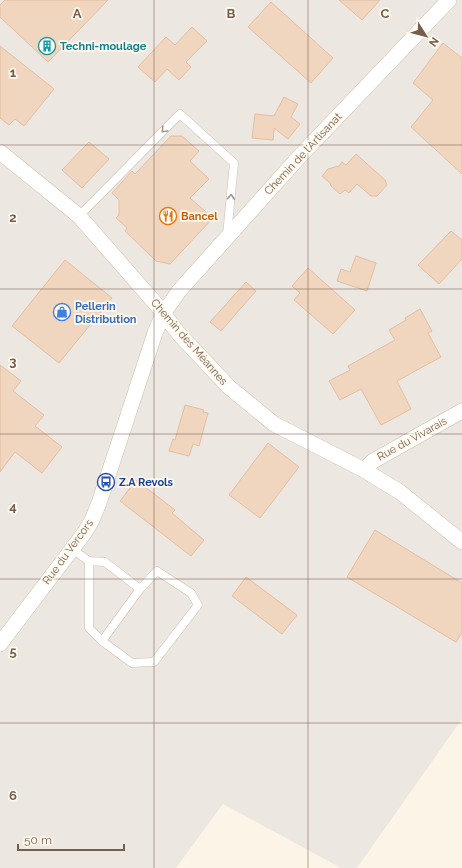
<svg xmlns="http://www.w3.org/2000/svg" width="462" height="868" viewBox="0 0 462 868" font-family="Raleway,sans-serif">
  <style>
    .industrial { fill: #ede7e1 }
    .building { fill: #f1d6bf; stroke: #e4bea0 }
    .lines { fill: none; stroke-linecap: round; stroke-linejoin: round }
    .lane-casing { stroke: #cebead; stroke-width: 9 }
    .street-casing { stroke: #cebead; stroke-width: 16 }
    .lane { stroke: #fff; stroke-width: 8 }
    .street { stroke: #fff; stroke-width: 15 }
    .oneway { stroke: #a6968b }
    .grid { fill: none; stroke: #765d4c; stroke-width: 1; stroke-opacity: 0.55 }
    .labels { text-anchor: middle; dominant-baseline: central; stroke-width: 3.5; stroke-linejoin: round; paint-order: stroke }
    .culture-label { font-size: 11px; font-weight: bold; fill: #0d838f; stroke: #fff9ee; text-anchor: start }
    .street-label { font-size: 11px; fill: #765d4c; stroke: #fff9ee }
    .food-label { font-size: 11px; font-weight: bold; fill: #c56008; stroke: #fff9ee; text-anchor: start }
    .shop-label { font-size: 11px; font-weight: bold; fill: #366cbe; stroke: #fff9ee; text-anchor: start }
    .transit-label { font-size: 11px; font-weight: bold; fill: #164399; stroke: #fff9ee; text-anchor: start }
    .grid-label { font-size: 13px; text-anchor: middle; font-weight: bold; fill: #765d4c; stroke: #fff9ee; stroke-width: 3.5; stroke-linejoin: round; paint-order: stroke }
  </style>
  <rect width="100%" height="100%" fill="#fcf5e7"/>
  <!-- industrial -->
  <polygon class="industrial" points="0,0 462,0 462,719 357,868 341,868 223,804 176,868 0,868"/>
  <!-- building -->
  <g class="building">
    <polygon points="5,0 108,0 48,62 0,17 0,5"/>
    <polygon points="339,0 380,0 362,20"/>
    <polygon points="271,2 333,58 311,83 248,27"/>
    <polygon points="192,27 207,41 186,62 191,67 179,80 167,69 155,82 138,67 166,37 175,45"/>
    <polygon points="443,43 462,58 462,174 411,127 433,100 413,83"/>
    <polygon points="0,46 54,89 24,126 15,119 9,125 0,118"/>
    <polygon points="284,97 298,104 291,117 300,124 288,139 274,128 273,140 252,138 255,114 274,116"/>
    <polygon points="171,136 182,136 199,151 190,161 209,179 190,198 213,218 170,264 156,261 125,231 127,228 116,218 119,215 119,200 112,193 132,171 135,174"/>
    <polygon points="89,142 109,159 82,188 62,170"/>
    <polygon points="356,154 385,180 387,185 377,196 371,196 357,184 349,193 345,190 340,194 331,186 330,183 322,176 328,169 339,166 342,162 346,165"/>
    <polygon points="451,231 462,240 462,259 439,284 418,265"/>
    <polygon points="356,256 376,263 367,291 337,281 341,269 350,272"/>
    <polygon points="65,260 112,298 59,363 12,326"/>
    <polygon points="308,268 355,310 333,334 294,300 300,293 292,286"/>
    <polygon points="246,282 256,291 221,331 210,322"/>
    <polygon points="420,309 432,331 428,333 441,357 397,381 411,409 381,425 361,389 340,400 329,381 350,370 348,366 395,340 389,330 406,320 405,318"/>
    <polygon points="0,365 21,381 13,391 44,415 35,426 62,447 42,473 15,452 0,472"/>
    <polygon points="185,405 204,410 203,412 208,413 199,446 193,444 189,456 169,451 173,439 175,440"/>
    <polygon points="268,443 299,467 260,518 229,495"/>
    <polygon points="136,480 175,510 172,513 204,540 191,556 120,501"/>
    <polygon points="375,530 462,583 462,633 456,642 347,577"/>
    <polygon points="246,577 297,615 282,634 232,596"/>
  </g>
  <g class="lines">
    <!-- lane casing -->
    <g class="lane-casing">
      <g id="lane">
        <polyline points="79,216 180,114 234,163 227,235"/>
        <polyline points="72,549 89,561 89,628 102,641 132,663 154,662 198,605 191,593 157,571 140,589 105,562 89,561"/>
        <polyline points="102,641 140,589"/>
      </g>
    </g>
    <!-- street casing -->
    <g class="street-casing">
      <g id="street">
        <polyline points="0,152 79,216 156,304 179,334 229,387 274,424 364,470 400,492 462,542"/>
        <polyline points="364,470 373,461 462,411"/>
        <polyline points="0,644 85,532 92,520 99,503 155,333 163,314 179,291 300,156 449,0"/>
      </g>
    </g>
    <!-- lane -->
    <use href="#lane" class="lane"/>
    <!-- street -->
    <use href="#street" class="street"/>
  </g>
  <!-- one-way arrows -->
  <defs><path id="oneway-chevron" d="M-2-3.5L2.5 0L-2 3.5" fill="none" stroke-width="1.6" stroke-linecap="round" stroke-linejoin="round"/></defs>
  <g class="oneway">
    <use href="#oneway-chevron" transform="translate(164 130) rotate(134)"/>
    <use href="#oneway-chevron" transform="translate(231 197) rotate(-85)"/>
  </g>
  <!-- grid -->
  <path class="grid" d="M154,0V868M308,0V868M0,145H462M0,289H462M0,434H462M0,579H462M0,723H462"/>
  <!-- icons -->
  <defs>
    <g id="building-ring" transform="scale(0.9)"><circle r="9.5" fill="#fff9ee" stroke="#0f9aa8" stroke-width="1.5"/><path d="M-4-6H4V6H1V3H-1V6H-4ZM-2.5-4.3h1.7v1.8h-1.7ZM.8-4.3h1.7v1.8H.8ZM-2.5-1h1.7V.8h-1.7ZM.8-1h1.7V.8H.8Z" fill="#0f9aa8"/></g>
    <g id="restaurant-ring" transform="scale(0.9)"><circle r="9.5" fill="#fff9ee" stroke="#e8710a" stroke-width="1.5"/><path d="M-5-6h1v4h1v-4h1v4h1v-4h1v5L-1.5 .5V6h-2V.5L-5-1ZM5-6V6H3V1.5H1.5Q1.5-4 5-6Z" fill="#e8710a"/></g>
    <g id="shop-ring" transform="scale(0.9)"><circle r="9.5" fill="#fff9ee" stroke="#3f7fe0" stroke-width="1.5"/><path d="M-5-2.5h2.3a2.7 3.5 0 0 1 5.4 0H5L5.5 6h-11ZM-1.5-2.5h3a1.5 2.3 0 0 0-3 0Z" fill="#3f7fe0"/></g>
    <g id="bus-ring" transform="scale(0.9)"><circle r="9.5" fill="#fff9ee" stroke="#1a4fb4" stroke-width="1.5"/><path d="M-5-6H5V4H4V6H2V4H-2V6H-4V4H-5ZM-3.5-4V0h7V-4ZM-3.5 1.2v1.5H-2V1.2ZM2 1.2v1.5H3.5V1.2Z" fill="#1a4fb4"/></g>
  </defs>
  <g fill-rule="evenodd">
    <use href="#building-ring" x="47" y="46"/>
    <use href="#restaurant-ring" x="168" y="216"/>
    <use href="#shop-ring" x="62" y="312"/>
    <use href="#bus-ring" x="106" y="482"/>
  </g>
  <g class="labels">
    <!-- culture labels -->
    <g class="culture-label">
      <text x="60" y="46">Techni-moulage</text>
    </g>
    <!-- street labels -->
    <g class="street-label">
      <text transform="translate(303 154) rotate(-47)">Chemin de l'Artisanat</text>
      <text transform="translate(189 342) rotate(49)">Chemin des Méannes</text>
      <text transform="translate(412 439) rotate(-29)">Rue du Vivarais</text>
      <text transform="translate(68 552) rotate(-54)">Rue du Vercors</text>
    </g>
    <!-- food labels -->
    <g class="food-label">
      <text x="181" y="216">Bancel</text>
    </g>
    <!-- shop labels -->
    <g class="shop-label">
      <text x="75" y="306">Pellerin<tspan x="75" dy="13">Distribution</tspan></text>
    </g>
    <!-- transit labels -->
    <g class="transit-label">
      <text x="119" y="482">Z.A Revols</text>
    </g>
  </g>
  <g class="grid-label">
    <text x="77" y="18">A</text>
    <text x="231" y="18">B</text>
    <text x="385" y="18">C</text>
    <text x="13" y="77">1</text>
    <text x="13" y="222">2</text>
    <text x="13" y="366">3</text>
    <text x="13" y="511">4</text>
    <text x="13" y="656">5</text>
    <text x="13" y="800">6</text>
  </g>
  <!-- north arrow -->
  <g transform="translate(426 36) rotate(126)" stroke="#fff9ee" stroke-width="3" paint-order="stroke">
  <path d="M0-3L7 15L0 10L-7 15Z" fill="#765d4c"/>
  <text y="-6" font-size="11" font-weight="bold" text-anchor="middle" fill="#765d4c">N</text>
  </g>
  <!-- scale -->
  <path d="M18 844v6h106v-6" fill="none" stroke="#765d4c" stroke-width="2"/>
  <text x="24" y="844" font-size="12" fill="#765d4c" stroke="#fff9ee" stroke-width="3" paint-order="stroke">50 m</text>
</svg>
